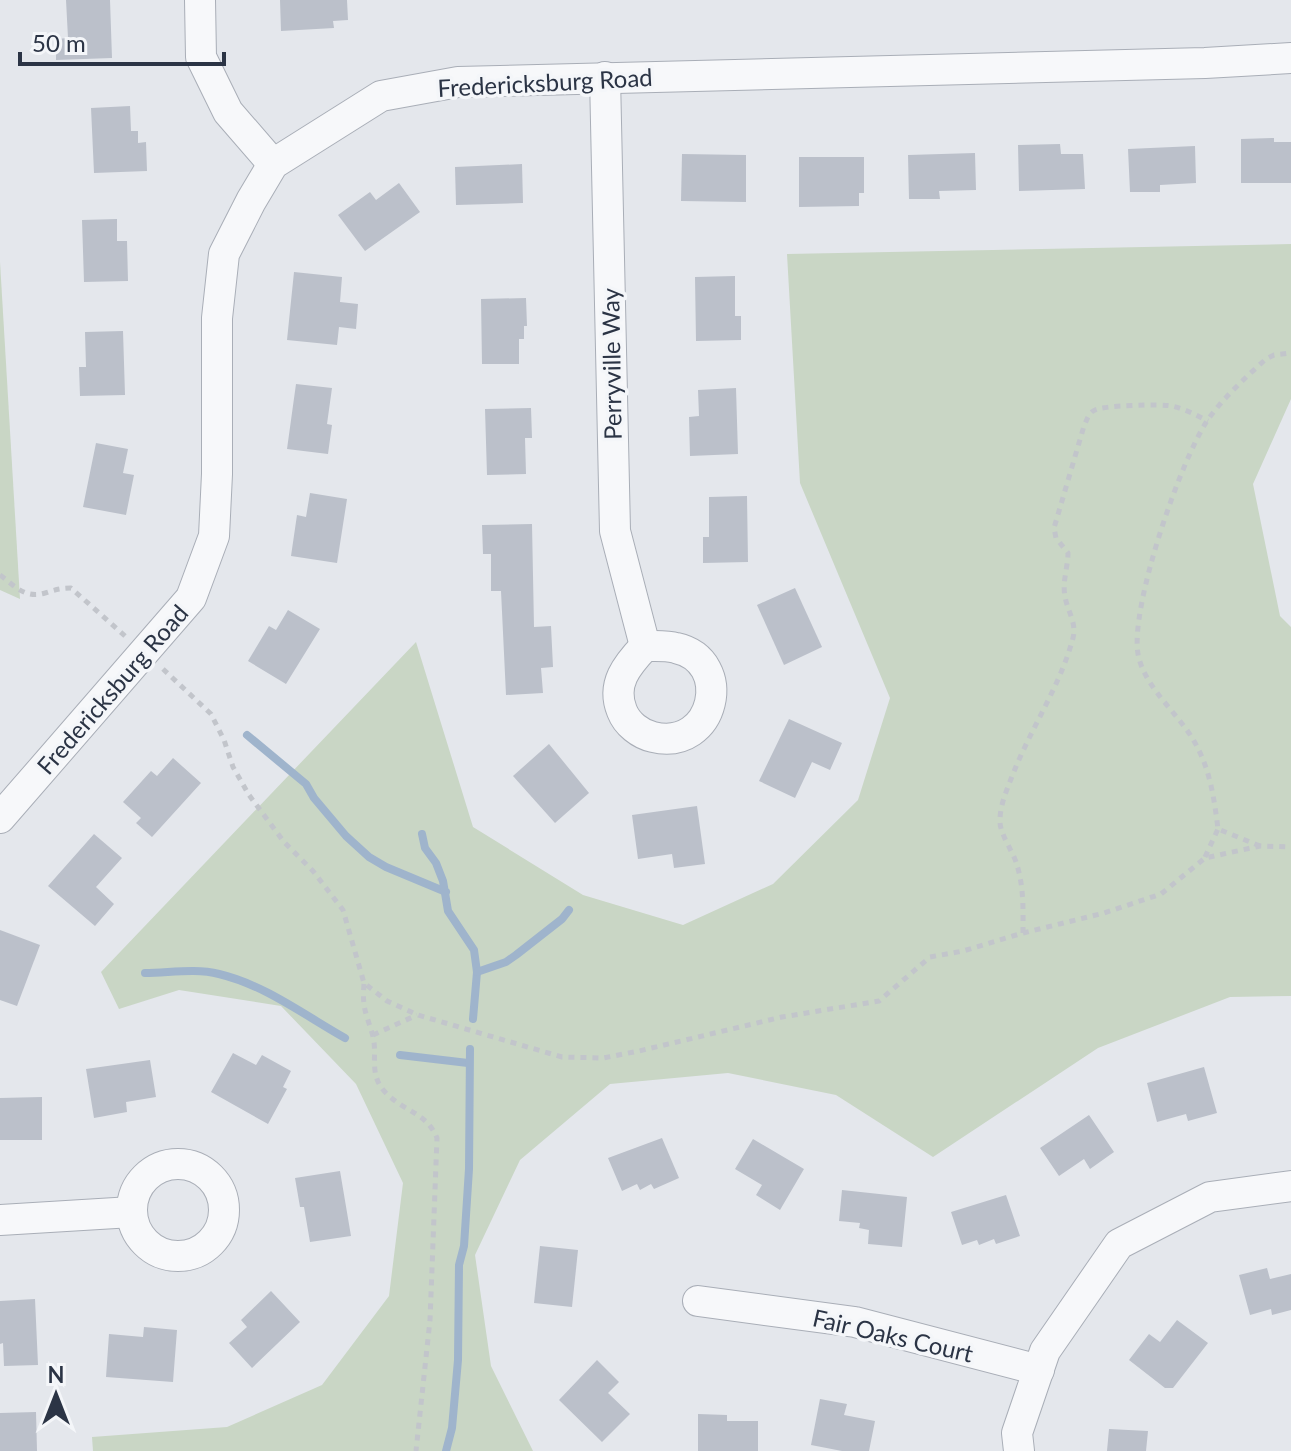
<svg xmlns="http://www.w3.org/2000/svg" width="1291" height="1451" viewBox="0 0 1291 1451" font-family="Lato,sans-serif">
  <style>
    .green { fill: #c9d6c5 }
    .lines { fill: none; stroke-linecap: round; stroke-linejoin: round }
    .stream { stroke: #9fb4cc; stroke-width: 8 }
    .building { fill: #bbc0ca }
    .minor-casing { stroke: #a9aeb7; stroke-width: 32 }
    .path { stroke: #c2c5cb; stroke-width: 5; stroke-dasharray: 6 6; stroke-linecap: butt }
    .minor { stroke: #f7f8fa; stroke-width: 30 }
    .labels { text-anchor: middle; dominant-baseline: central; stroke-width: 7; stroke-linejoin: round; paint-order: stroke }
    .street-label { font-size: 24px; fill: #2b3445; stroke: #f4f6f9 }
  </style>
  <rect width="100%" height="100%" fill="#e4e7ec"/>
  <!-- green -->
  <g class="green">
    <polygon points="1291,244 1291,399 1253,484 1280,616 1291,627 1291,996 1230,997 1098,1048 933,1157 836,1095 728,1073 610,1084 520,1160 475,1255 491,1366 533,1451 93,1451 92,1437 227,1427 322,1385 389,1296 403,1183 356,1084 281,1006 179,990 119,1009 101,972 416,642 473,827 583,895 683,925 773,884 858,800 890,698 800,483 787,254"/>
    <polygon points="0,262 20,599 0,590"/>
  </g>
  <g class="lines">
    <!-- stream -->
    <g class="stream">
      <polyline points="247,735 306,784 314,798 346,836 369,857 386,867 446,892"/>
      <polyline points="422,834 425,848 436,863 443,881 448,911 474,950 477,972 473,1019"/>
      <polyline points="477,972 506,962 516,955 562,919 569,910"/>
      <path d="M145,973C169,973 195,968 219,974C265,985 304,1015 345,1038"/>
      <polyline points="400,1055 468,1063"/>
      <polyline points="446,1451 452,1428 458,1360 459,1265 464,1246 469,1169 470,1049"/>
    </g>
  </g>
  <!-- building -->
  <g class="building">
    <polygon points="66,0 110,0 112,58 56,60 56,39 68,38"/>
    <polygon points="280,0 347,0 348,20 333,21 334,28 281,31"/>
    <polygon points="130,106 131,131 138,131 138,143 146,142 147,171 94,173 91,108"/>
    <polygon points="1274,138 1274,142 1291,142 1291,183 1241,183 1241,139"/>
    <polygon points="1060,144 1061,154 1083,154 1085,189 1019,191 1018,145"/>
    <polygon points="1195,146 1196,183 1160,185 1160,192 1130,192 1128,149"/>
    <polygon points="975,153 976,190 939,191 940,199 909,199 908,155"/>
    <polygon points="682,154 746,155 746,202 681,201"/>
    <polygon points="799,157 864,157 864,193 859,193 859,206 799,207"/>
    <polygon points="522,164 523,203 456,205 455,167"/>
    <polygon points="399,183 420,212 365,251 338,215 370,192 376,200"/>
    <polygon points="117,219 117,241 127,241 128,281 84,282 82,220"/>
    <polygon points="294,272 342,277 340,302 358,304 356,329 339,327 337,345 287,340"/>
    <polygon points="735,276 735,316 741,316 741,340 696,341 695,277"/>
    <polygon points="526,298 527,326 524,326 524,339 519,339 519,364 482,364 481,299"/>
    <polygon points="123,331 125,395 80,396 79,367 86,367 85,332"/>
    <polygon points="296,384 332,388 327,424 332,425 328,454 287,449"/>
    <polygon points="736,388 738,454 690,456 689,417 699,416 698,390"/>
    <polygon points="531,408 532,438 525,438 526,474 487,475 485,409"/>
    <polygon points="96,443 128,449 123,473 134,475 126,515 83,507"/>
    <polygon points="310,493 347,499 337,563 291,556 297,515 306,517"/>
    <polygon points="747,496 748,562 703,563 703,537 709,537 709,497"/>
    <polygon points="532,524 534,627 551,626 553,667 541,668 543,693 506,695 501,591 491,591 491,554 483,554 482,525"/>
    <polygon points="795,588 822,647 784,665 757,605"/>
    <polygon points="288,610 320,629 286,684 248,661 269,626 276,630"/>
    <polygon points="789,719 842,743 830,770 812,762 795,798 759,781"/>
    <polygon points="549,744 589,793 555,823 513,776"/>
    <polygon points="173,758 201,783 152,837 136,823 141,818 123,802 151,771 157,776"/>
    <polygon points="697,806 705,864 674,868 672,854 638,859 632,815"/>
    <polygon points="94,834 122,858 96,887 114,904 95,926 48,886"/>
    <polygon points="0,930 40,945 17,1006 0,1000"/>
    <polygon points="233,1053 256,1065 262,1055 291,1071 283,1087 287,1089 268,1124 211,1092"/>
    <polygon points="150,1060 156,1097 126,1102 127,1112 94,1118 86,1069"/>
    <polygon points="1204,1067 1217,1113 1188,1121 1186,1114 1157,1122 1147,1083"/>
    <polygon points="42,1097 42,1140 0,1140 0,1098"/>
    <polygon points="1089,1115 1114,1152 1090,1169 1084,1159 1059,1176 1040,1148"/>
    <polygon points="662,1138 679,1178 654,1189 651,1184 640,1190 637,1184 622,1191 608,1158"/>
    <polygon points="753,1139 804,1169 780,1210 756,1195 762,1185 735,1169"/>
    <polygon points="340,1171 351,1236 310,1242 304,1207 300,1207 295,1178"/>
    <polygon points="842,1190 907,1197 902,1247 868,1244 869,1230 859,1228 860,1223 839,1221"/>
    <polygon points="1006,1195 1020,1236 996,1244 994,1239 979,1245 977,1240 962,1245 951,1212"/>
    <polygon points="540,1246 578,1250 572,1307 534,1303"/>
    <polygon points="1267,1268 1270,1279 1291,1274 1291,1310 1272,1315 1271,1309 1250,1315 1239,1275"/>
    <polygon points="271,1291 300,1322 252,1368 229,1343 247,1327 241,1320"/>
    <polygon points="35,1299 38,1365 4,1366 3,1343 0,1344 0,1301"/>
    <polygon points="1177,1320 1208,1343 1173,1388 1165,1388 1129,1360 1149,1334 1160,1342"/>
    <polygon points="144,1327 177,1330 173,1382 106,1377 109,1334 143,1337"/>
    <polygon points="597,1360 619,1382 608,1393 630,1414 602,1442 559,1400"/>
    <polygon points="820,1399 847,1404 844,1415 875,1421 869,1451 842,1451 811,1445"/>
    <polygon points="36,1412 37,1451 0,1451 0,1413"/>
    <polygon points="698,1414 727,1415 727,1421 758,1421 758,1451 698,1451"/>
    <polygon points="1109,1429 1148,1431 1146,1451 1107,1451"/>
  </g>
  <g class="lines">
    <!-- minor casing -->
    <g class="minor-casing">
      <g id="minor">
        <polyline points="200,0 201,57 228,112 273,164"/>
        <polyline points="605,77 615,531 645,646"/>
        <path d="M645,646C655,646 666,645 676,648C735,661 715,752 653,737C640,734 627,724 622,711C611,684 627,665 645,646Z"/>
        <polyline points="0,818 191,598 214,536 217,474 217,318 224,254 251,201 273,164 381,96 458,82 1205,63 1291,58"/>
        <circle cx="178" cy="1210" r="46"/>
        <polyline points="0,1220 132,1212"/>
        <polyline points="698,1301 855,1322 1039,1370"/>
        <polyline points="1019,1451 1017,1433 1045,1351 1119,1244 1210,1197 1291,1186"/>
      </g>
    </g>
    <!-- path -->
    <g class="path">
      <path d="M0,575C15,586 25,599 45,593C54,590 61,588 71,588L125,636"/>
      <polyline points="163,669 211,714 224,740 233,767 249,795 284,842 313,871 343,910 364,983 387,1001 418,1015 562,1057 603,1058 639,1051 782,1017 879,1001 930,957 963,951 1023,933 1104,913 1161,894 1205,858 1260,846 1291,847"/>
      <path d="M1260,846L1218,829C1214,797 1210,769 1194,741C1178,713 1144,687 1138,654C1130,607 1180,462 1207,421C1222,399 1246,377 1266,359L1274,355L1291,353"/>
      <polyline points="1205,857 1218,829"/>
      <path d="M1023,933C1023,910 1024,888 1017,865C1013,851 999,833 1000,820C1000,806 1006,792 1011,779C1029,731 1060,687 1073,638C1077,622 1067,611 1065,596C1062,582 1068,567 1068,553L1056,538L1054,528L1084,426C1087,420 1088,413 1095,410C1105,405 1160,404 1172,406C1185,409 1196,415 1208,421"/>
      <path d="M364,984C362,1009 366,1012 372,1033C379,1054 367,1074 386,1093C406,1113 426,1112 437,1138L430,1320L416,1451"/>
      <polyline points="373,1035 417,1015"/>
    </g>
    <!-- minor -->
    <use href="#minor" class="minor"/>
  </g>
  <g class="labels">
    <!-- street labels -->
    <g class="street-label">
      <text transform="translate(545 82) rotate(-3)">Fredericksburg Road</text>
      <text transform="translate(611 364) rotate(-91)">Perryville Way</text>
      <text transform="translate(112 689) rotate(-49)">Fredericksburg Road</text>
      <text transform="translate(893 1335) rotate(13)">Fair Oaks Court</text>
    </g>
  </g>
  <!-- north arrow -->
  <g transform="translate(56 1395)" stroke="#f4f6f9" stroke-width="6" paint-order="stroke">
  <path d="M0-6L14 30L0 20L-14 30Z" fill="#2b3445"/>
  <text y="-12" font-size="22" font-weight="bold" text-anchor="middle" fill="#2b3445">N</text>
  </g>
  <!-- scale -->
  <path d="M20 52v12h204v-12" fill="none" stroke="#2b3445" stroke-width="4"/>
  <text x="32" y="52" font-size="24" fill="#2b3445" stroke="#f4f6f9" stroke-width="6" paint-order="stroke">50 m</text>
</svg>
